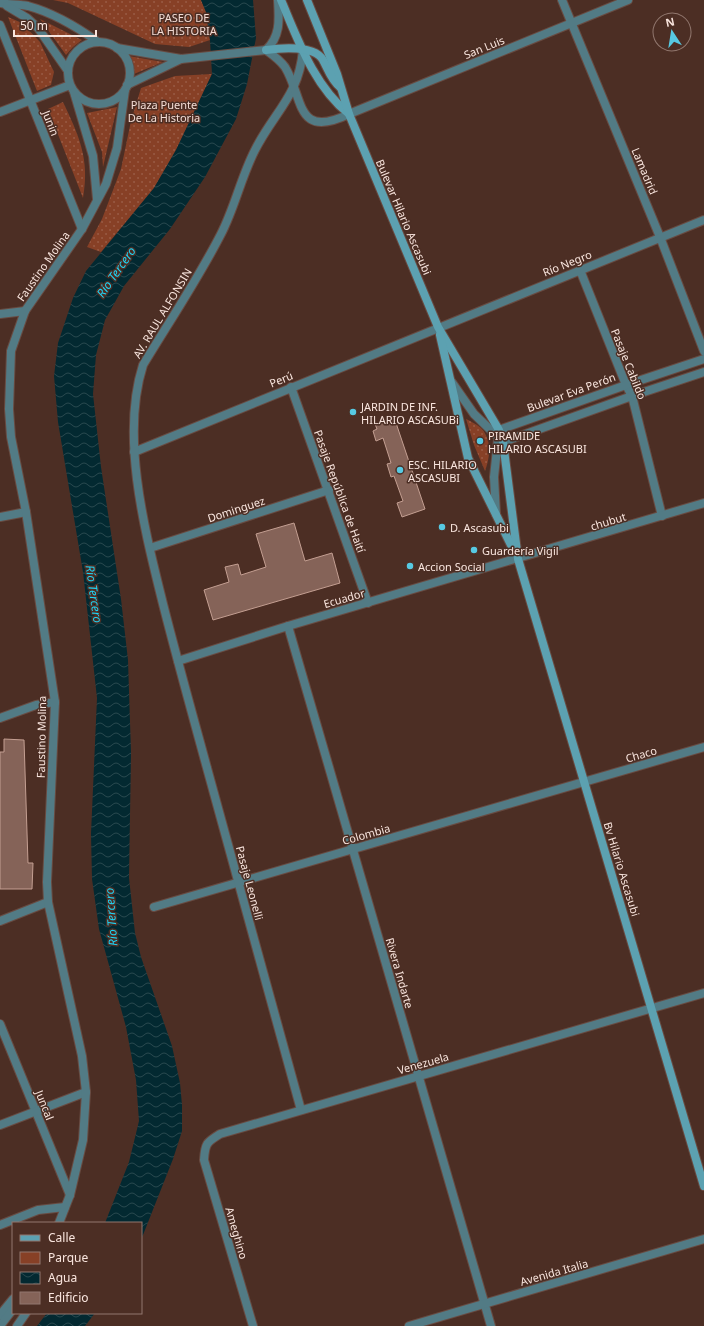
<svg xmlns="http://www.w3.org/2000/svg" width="704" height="1326" viewBox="0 0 704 1326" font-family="'Noto Sans',sans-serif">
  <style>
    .green { fill: url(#green-dots) }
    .water { fill: url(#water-waves) }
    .building { fill: #856358; stroke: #c49f92 }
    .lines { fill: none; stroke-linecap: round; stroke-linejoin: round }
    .minor-casing { stroke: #684b42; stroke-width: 10 }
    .tertiary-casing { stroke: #684b42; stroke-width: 10 }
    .secondary-casing { stroke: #684b42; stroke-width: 10 }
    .minor { stroke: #527b85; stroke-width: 8 }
    .tertiary { stroke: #527b85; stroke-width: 8 }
    .secondary { stroke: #5ca1b1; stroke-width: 8 }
    .poi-dot { fill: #57c9e2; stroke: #4c2e24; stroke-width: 1.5 }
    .labels { text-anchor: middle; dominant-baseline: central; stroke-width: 3; stroke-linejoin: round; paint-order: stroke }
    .park-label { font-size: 11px; fill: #f2dbd3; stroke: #4c2e24 }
    .street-label { font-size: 11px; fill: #f9e5de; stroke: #4c2e24 }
    .poi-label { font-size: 11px; fill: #f9e5de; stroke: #4c2e24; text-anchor: start }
    .water-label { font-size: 12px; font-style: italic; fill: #1ed5f6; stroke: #4c2e24 }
  </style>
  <defs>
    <pattern id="green-dots" width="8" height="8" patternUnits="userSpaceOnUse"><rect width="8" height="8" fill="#874026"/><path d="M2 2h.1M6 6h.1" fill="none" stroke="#995b45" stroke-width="1.8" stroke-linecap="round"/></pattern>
    <pattern id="water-waves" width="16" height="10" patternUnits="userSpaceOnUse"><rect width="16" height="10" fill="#032931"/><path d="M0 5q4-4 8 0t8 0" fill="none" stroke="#28484e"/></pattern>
  </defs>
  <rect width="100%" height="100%" fill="#4c2e24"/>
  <!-- green -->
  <g class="green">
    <polygon points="53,0 201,0 206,12 210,40 189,47 155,44 68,3"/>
    <polygon points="8,17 22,23 40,42 54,72 51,85 37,91"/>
    <polygon points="40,19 82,40 73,47 66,55"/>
    <polygon points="129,56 163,62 134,74"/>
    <polygon points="212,74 176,150 154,188 101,252 87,247 102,219 121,169 131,121 141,88 175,76"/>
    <path d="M63,102C79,136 90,159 83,198L48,109Z"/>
    <polygon points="117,107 103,167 102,152 87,113"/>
    <path d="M466,419C470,421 478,425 482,429C492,441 490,457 485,471L474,445Z"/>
  </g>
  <!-- water -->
  <g class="water">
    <polygon points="201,0 253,0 256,38 247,84 236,119 205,177 170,229 124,286 105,320 96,355 93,394 101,467 121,599 128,660 131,753 129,878 135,933 141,957 172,1046 180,1083 182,1105 182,1131 173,1159 141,1240 141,1223 105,1223 129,1162 139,1121 136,1080 126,1027 99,929 92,879 91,834 97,698 83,572 58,422 54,376 58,343 73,298 86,271 154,188 176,150 212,74 210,40 206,12"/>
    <polygon points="47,1313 95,1313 85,1326 37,1326"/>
  </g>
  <!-- building -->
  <g class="building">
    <polygon points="395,420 425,509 402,517 397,503 403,501 394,476 391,477 387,464 391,463 383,438 376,441 373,431 377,429 375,424 384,421 385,424"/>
    <polygon points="294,523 305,561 332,553 340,583 213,620 204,590 229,582 225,567 238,564 241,575 266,567 256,534"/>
    <polygon points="4,739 24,740 28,863 33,863 32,889 0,889 0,752 4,752"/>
  </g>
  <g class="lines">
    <!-- minor casing -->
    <g class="minor-casing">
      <g id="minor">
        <polyline points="562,0 660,237 704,351"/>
        <polyline points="0,25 82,229"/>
        <polyline points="0,112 70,85"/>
        <polyline points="349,114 628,0"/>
        <polyline points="580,270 626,385 632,396 662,516"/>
        <polyline points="0,314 25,311"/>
        <polyline points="451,381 474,414 503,442 632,396 704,372"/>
        <polyline points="291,387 368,603"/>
        <polyline points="134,452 704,220"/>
        <polyline points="496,514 494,477 499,430 626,385 704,359"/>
        <polyline points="0,517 26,512"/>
        <polyline points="150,548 329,490"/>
        <polyline points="288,626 491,1326"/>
        <polyline points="178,661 288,626 704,503"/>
        <polyline points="0,718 36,705 55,702"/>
        <polyline points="154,907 704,747"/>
        <polyline points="0,921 48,902"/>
        <polyline points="0,1024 70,1195"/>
        <path d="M301,1110C269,996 238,882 207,768C192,713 177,659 163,604C145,531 120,437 143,365C169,322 198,279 221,234C235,207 241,177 255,150C274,112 299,96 303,50"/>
        <polyline points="0,1125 86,1092"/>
        <polyline points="0,1225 38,1210 65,1207"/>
        <polyline points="0,1315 13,1299"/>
        <path d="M253,1326L204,1160C205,1143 207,1142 220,1134L704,993"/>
      </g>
    </g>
    <!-- tertiary casing -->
    <g class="tertiary-casing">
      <g id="tertiary">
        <path d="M0,3C9,5 19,4 28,6C54,13 77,27 98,42"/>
        <polyline points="7,6 27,18 38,28 68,71"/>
        <circle cx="99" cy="73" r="31"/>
        <polyline points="117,48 181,59 266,50"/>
        <path d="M266,50C273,55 280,60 285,67C304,98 295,140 349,114"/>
        <path d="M266,50C281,36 279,19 278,0"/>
        <polyline points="127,85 181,59"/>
        <polyline points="74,92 93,156 97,199"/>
        <polyline points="59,1223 70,1195 83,1140 86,1092 82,1056 48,902 47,882 55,702 26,512 11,437 9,409 11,351 25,311 82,229 106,184 117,148 125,90"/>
        <polyline points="0,1326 13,1309"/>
        <polyline points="17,1326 26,1313"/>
        <polyline points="409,1326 704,1239"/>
      </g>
    </g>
    <!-- secondary casing -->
    <g class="secondary-casing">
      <g id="secondary">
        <path d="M281,0C298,40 314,86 349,114"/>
        <polyline points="307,0 337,74 349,114 438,327 499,430 503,442 518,559 704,1186"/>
        <path d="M266,50C281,48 314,45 323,60C328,69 331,80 340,87"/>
        <polyline points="440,335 468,458 515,553"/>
      </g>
    </g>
    <!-- minor -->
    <use href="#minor" class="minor"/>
    <!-- tertiary -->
    <use href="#tertiary" class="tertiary"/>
    <!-- secondary -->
    <use href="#secondary" class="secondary"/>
  </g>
  <!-- markers -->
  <g class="poi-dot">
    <circle cx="353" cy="412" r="4"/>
    <circle cx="480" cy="441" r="4"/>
    <circle cx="400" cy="470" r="4"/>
    <circle cx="442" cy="527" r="4"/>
    <circle cx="474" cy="550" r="4"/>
    <circle cx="410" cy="566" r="4"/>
  </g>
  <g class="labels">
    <!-- park labels -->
    <g class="park-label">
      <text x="184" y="17">PASEO DE<tspan x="184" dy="13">LA HISTORIA</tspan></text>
      <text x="164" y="104">Plaza Puente<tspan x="164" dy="13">De La Historia</tspan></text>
    </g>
    <!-- street labels -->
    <g class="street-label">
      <text transform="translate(484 47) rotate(-22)">San Luis</text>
      <text transform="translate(51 123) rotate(68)">Junin</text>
      <text transform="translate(645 171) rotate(67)">Lamadrid</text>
      <text transform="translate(404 217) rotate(67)">Bulevar Hilario Ascasubi</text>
      <text transform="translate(567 263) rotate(-22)">Río Negro</text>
      <text transform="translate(43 266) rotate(-55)">Faustino Molina</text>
      <text transform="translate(162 313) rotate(-59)">AV. RAUL ALFONSIN</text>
      <text transform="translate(629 364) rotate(68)">Pasaje Cabildo</text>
      <text transform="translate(281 379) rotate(-22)">Perú</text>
      <text transform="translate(571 392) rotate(-20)">Bulevar Eva Perón</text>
      <text transform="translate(340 491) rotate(70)">Pasaje República de Haití</text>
      <text transform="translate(236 509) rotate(-18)">Dominguez</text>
      <text transform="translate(608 521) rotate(-17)">chubut</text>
      <text transform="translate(344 598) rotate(-16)">Ecuador</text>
      <text transform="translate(41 737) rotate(-89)">Faustino Molina</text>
      <text transform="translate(641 754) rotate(-16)">Chaco</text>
      <text transform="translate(366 834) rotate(-16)">Colombia</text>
      <text transform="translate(622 869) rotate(73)">Bv Hilario Ascasubi</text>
      <text transform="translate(250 883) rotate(75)">Pasaje Leonelli</text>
      <text transform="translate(400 973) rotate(74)">Rivera Indarte</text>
      <text transform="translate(423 1063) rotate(-16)">Venezuela</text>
      <text transform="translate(45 1105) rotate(68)">Juncal</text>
      <text transform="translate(237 1233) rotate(74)">Ameghino</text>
      <text transform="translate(554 1272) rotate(-16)">Avenida Italia</text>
    </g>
    <!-- poi labels -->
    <g class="poi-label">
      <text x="361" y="406">JARDIN DE INF.<tspan x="361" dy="13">HILARIO ASCASUBi</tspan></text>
      <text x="488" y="435">PIRAMIDE<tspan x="488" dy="13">HILARIO ASCASUBI</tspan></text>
      <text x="408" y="464">ESC. HILARIO<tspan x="408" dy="13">ASCASUBI</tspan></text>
      <text x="450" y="527">D. Ascasubi</text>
      <text x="482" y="550">Guardería Vigil</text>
      <text x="418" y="566">Accion Social</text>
    </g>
    <!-- water labels -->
    <g class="water-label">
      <text transform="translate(116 272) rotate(-55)">Río Tercero</text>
      <text transform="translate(94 594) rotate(82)">Río Tercero</text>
      <text transform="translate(111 917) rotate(-94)">Río Tercero</text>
    </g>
  </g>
  <!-- legend -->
  <rect x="12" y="1222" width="130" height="92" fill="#4c2e24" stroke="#91776e"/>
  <rect x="20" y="1235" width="20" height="6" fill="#5ca1b1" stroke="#91776e"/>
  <text x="48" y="1242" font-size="12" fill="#f9e5de">Calle</text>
  <rect x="20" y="1252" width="20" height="12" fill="#874026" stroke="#91776e"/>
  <text x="48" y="1262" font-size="12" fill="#f9e5de">Parque</text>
  <rect x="20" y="1272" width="20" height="12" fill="url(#water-waves)" stroke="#91776e"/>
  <text x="48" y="1282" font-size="12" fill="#f9e5de">Agua</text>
  <rect x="20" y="1292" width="20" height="12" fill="#856358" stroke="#91776e"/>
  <text x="48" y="1302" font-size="12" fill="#f9e5de">Edificio</text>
  <!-- north arrow -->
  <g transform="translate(672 32) rotate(348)"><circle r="19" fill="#4c2e24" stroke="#91776e"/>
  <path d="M0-3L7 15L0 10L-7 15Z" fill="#57c9e2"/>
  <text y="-6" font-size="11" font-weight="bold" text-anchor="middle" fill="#f9e5de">N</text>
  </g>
  <!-- scale -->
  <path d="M14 30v6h82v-6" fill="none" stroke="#f9e5de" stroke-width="2"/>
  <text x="20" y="30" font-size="12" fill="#f9e5de" stroke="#4c2e24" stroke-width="3" paint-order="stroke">50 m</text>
</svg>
